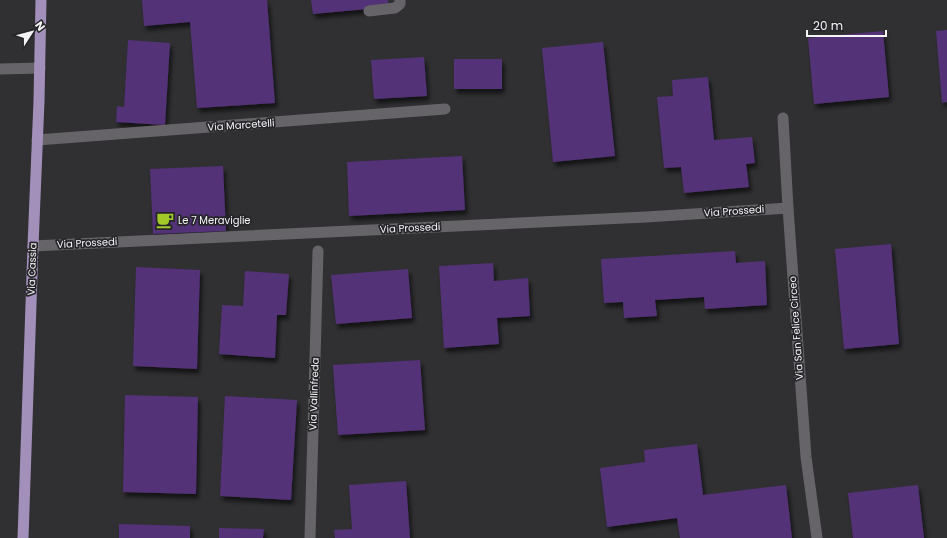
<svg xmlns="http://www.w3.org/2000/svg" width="947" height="538" viewBox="0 0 947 538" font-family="Poppins,sans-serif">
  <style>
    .building { fill: #523277; filter: url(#shadow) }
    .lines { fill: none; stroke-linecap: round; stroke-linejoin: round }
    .service { stroke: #666468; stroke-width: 11 }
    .minor { stroke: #666468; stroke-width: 11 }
    .primary { stroke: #a290ba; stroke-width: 11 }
    .labels { text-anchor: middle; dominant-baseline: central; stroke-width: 3.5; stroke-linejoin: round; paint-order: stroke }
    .street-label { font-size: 10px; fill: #f4f3f5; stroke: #262529 }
    .poi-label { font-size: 10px; fill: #f4f3f5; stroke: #262529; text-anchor: start }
  </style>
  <defs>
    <filter id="shadow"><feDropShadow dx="2.5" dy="4.5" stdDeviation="2" flood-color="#0009"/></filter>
  </defs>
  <rect width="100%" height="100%" fill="#302f32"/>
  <!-- building -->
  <g class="building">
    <polygon points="142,0 267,0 275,103 197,108 190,22 144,26"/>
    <polygon points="311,0 388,0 389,7 313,14"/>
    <polygon points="947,30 947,102 942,103 936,31"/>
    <polygon points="883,31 889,97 814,104 808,38"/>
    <polygon points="128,40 170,43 165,125 116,122 117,106 124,107"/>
    <polygon points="603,42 615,156 553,162 542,48"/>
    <polygon points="424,57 427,96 374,99 371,60"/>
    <rect x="454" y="59" width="48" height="30"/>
    <polygon points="708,77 714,140 752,137 755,163 746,164 749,187 684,193 681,167 664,168 657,97 673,96 672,80"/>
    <polygon points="462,156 465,210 349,216 347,162"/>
    <polygon points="223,166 226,231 153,234 150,169"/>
    <polygon points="891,244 899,344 844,349 835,249"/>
    <polygon points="735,251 736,263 765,261 767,305 705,309 704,297 655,300 657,316 624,318 623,302 604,303 601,259"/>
    <polygon points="493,263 494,281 528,278 530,316 497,318 499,344 444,348 439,266"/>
    <polygon points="136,267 200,270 197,369 133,366"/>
    <polygon points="408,269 412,318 336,324 331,275"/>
    <polygon points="245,271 289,274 286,315 277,315 275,358 219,354 222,305 243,306"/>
    <polygon points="420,360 425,430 338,435 333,365"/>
    <polygon points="125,395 198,397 196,494 123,492"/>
    <polygon points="225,396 297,400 291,500 220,496"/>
    <polygon points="697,444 703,495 786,485 792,538 680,538 677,518 607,527 600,468 645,462 644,450"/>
    <polygon points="406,481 410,538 335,538 334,530 352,529 349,485"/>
    <polygon points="918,485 924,538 853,538 848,493"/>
    <polygon points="119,524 190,526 190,538 119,538"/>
    <polygon points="219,528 264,529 263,538 219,538"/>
  </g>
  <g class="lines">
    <!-- service -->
    <polyline class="service" points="369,11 395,8 400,4 400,0"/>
    <!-- minor -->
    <g class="minor">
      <polyline points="0,69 40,68"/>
      <polyline points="783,118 788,208 806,457 817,538"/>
      <polyline points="37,140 445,109"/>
      <polyline points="33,246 646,217 788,208"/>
      <polyline points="310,538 318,251"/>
    </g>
    <!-- primary -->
    <polyline class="primary" points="23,538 33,246 39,101 41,0"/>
  </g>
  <!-- icons -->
  <defs>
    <g id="cafe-bare" transform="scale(1.38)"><path d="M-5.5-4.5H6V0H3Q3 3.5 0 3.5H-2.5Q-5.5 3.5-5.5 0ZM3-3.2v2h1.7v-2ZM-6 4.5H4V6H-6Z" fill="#a2c928" stroke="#262529" stroke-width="2.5" paint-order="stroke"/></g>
  </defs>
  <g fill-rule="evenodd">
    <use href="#cafe-bare" x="165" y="220"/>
  </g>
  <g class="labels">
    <!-- street labels -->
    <g class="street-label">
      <text transform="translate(241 125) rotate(-4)">Via Marcetelli</text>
      <text transform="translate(734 211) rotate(-4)">Via Prossedi</text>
      <text transform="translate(410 228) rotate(-3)">Via Prossedi</text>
      <text transform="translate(87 243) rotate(-3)">Via Prossedi</text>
      <text transform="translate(32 269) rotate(-88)">Via Cassia</text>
      <text transform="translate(796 328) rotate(-94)">Via San Felice Circeo</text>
      <text transform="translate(314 394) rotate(-88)">Via Vallinfreda</text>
    </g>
    <!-- poi labels -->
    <g class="poi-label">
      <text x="178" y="220">Le 7 Meraviglie</text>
    </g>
  </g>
  <!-- north arrow -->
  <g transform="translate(32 32) rotate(54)" stroke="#262529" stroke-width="3" paint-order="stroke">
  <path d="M0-3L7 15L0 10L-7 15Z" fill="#f4f3f5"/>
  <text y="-6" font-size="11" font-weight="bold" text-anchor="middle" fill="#f4f3f5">N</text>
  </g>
  <!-- scale -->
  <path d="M807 30v6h79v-6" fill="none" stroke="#f4f3f5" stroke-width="2"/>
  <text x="813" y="30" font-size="12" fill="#f4f3f5" stroke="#262529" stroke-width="3" paint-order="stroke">20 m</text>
</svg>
